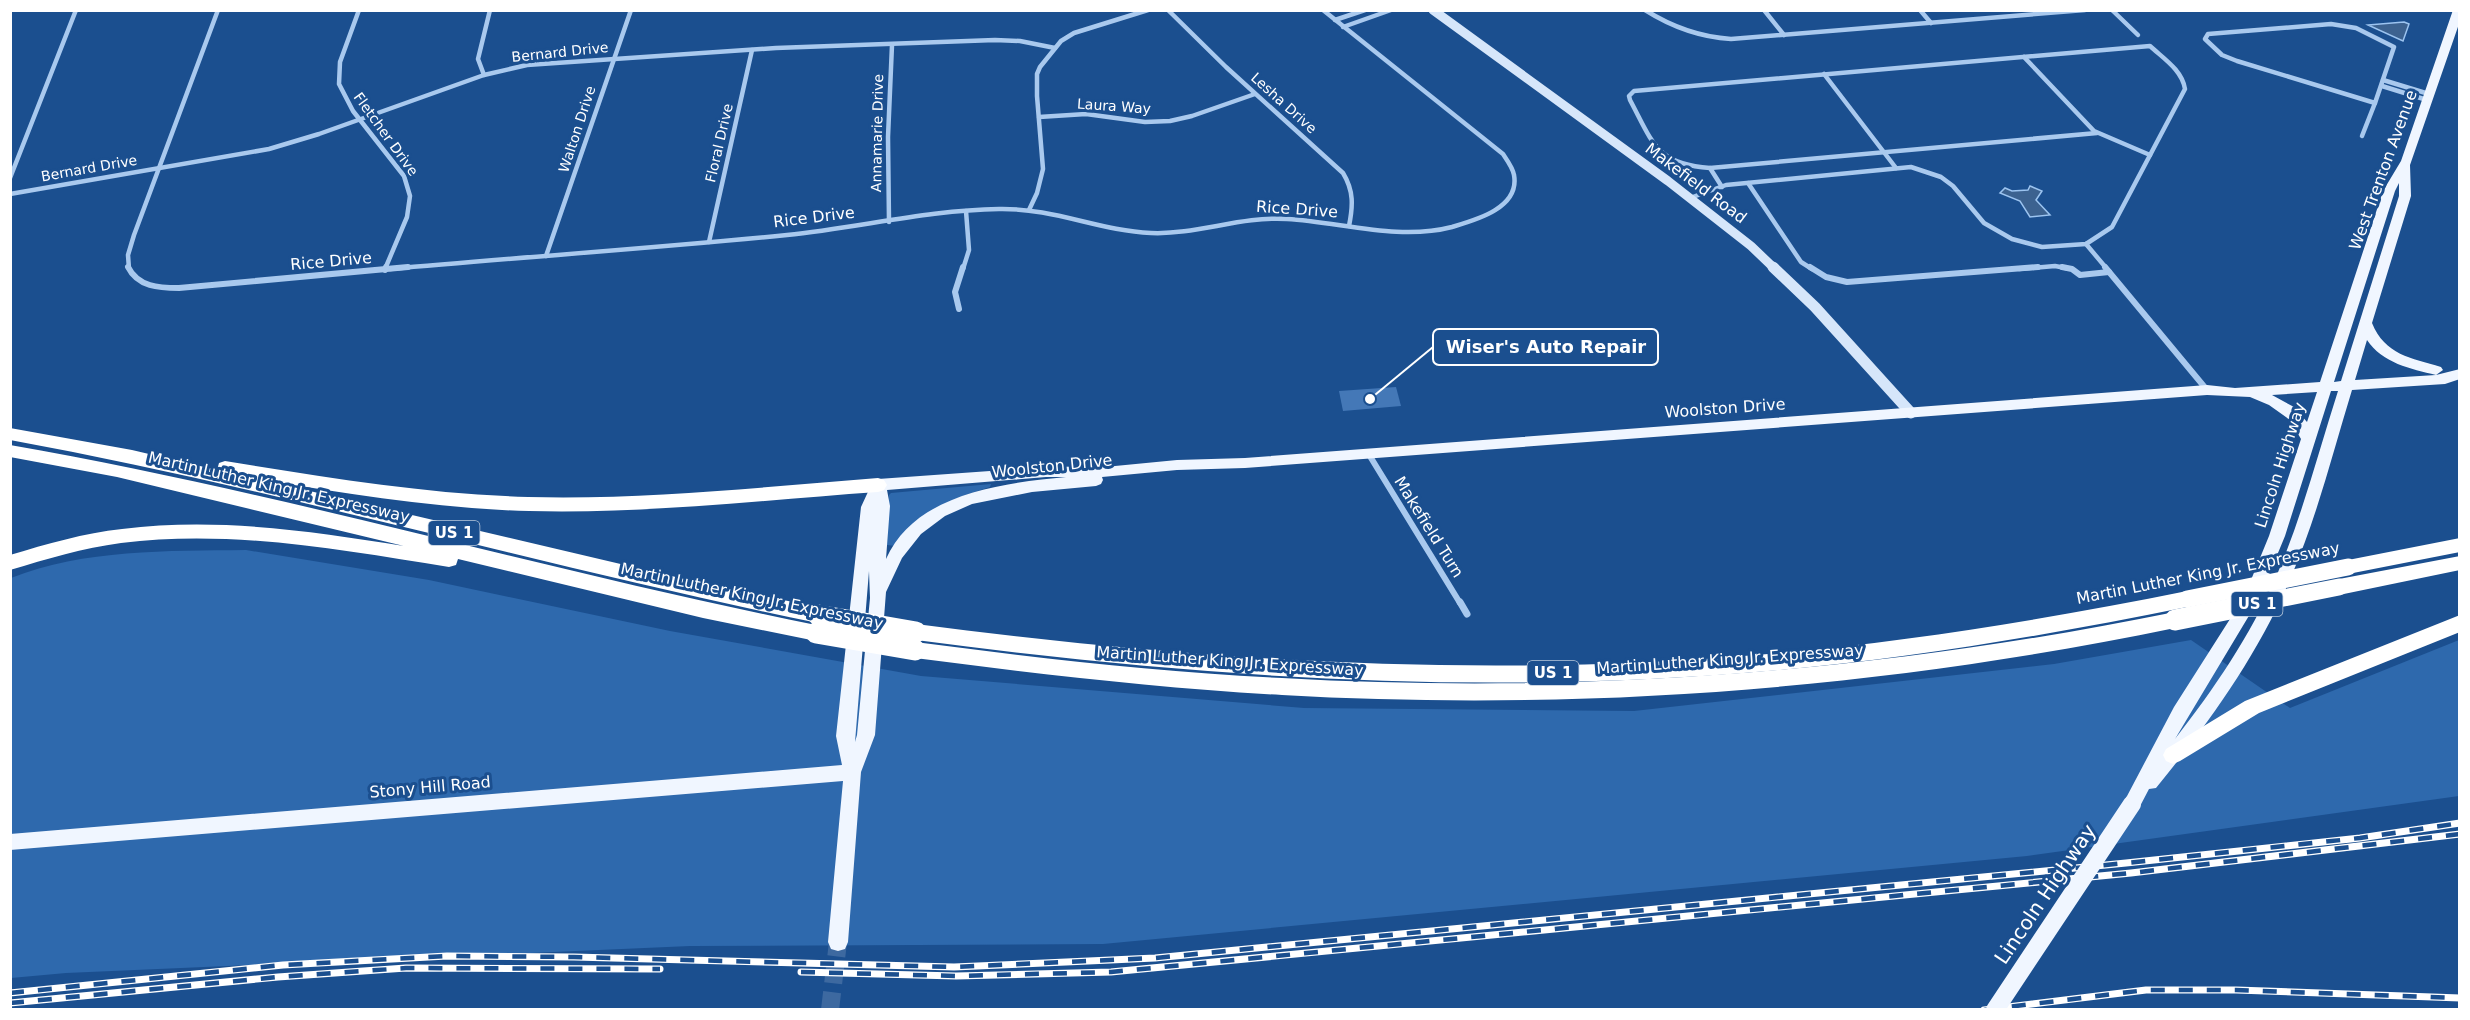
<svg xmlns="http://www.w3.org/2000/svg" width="2470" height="1020" viewBox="0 0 2470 1020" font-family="'DejaVu Sans',sans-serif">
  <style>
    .green { fill: #2e69ad }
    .water { fill: #3c6290; stroke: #9cc4f0; stroke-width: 1.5 }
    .building { fill: #4478b7 }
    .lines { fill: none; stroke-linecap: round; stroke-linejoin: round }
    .primary-tunnel { stroke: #3d69a0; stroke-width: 18; stroke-dasharray: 18 9; stroke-linecap: butt }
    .street-far2 { stroke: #a9c9ee; stroke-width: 4.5 }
    .street-far1 { stroke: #a9c9ee; stroke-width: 6 }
    .street { stroke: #a9c9ee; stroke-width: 7 }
    .secondary-far1 { stroke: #d6e6fa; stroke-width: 9 }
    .secondary { stroke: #d6e6fa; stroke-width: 11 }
    .primary { fill: #f0f6ff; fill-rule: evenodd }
    .highway { fill: #fff; fill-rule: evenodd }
    .rail-casing { stroke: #fff; stroke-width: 7 }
    .rail { stroke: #1b4f8f; stroke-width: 4.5; stroke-dasharray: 14; stroke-linecap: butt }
    .primary-bridge { stroke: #f0f6ff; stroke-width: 18 }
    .highway-bridge-far1 { stroke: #fff; stroke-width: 17 }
    .highway-bridge { stroke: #fff; stroke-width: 21 }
    .labels { text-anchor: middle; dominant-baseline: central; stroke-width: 6; stroke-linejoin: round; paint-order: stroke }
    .far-street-label { font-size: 14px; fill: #fff; stroke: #1b4f8f }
    .shield { fill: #1b4f8f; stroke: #bbcadd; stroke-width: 1.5 }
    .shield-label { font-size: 15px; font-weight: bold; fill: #fff }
    .street-label { font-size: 16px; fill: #fff; stroke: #1b4f8f }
    .near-street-label { font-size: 20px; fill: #fff; stroke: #1b4f8f }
    .leader { fill: none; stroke: #fff; stroke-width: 2 }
    .callout-dot { fill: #fff; stroke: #1b4f8f; stroke-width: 2 }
    .callout { fill: #1b4f8f; stroke: #fff; stroke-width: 2 }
    .callout-label { font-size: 18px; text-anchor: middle; font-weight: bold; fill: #fff }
  </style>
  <rect width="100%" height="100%" fill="#1b4f8f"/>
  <!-- green -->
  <g class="green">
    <polygon points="991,484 990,487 962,496 896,546 887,545 889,495 891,493"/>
    <path d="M246,550L429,580L670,631L921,676L1304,708L1634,711L2054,664L2191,640L2290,708L2459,640V796L2027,856L1103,944L690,946L66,973L11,978V578C84,549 168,551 246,550Z"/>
  </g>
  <!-- water -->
  <g class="water">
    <polygon points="2404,22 2409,24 2403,41 2368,25"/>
    <polygon points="2030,186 2042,191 2036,200 2050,215 2030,217 2020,201 2000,193 2005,188 2012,191 2028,190"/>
  </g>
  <!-- building -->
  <polygon class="building" points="1396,387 1401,406 1343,411 1339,391"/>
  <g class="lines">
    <!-- primary-tunnel -->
    <polyline class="primary-tunnel" points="830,1010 838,942"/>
    <!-- street-far2 -->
    <g class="street-far2">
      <polyline points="359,10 340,62 339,84 353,111 404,176 410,196 407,217 385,269"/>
      <path d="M1168,10L1226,67L1343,173C1354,191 1353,206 1349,226"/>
      <path d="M1645,10C1672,27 1699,37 1731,39L2085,10"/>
      <polyline points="1764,10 1784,35"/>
      <polyline points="1920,10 1931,23"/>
      <polyline points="2112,10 2138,35"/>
      <polyline points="1335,20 1365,10"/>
      <polygon points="2331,24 2356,28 2394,47 2375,103 2237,61 2222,55 2205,39 2208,34"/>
      <polyline points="1343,27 1391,10"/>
      <polyline points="2024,57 2094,131 2150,155"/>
      <polyline points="1824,74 1896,168"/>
      <polyline points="484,75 478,59 490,10"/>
      <polyline points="2383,80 2429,94"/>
      <polyline points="2382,86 2427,100"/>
      <polyline points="1039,117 1086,114 1145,122 1170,121 1192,116 1255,94"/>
      <polyline points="2362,136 2375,103"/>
      <polyline points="1710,168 1722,187"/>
      <polyline points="10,178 76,10"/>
      <polyline points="1748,183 1801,262 1812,269"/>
      <polyline points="10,194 269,149 319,134 484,75 527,65 776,48 995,40 1020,41 1055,48"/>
      <path d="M1690,198L1726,185L1911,167L1941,177L1953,186L1984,223L2012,239L2042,247L2086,244L2112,227L2185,89C2182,70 2164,59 2150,46L1634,91L1629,96L1630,100C1653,143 1656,164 1710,168L2097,133"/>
      <polyline points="1029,210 1037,193 1043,169 1037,96 1037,74 1040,67 1061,41 1074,33 1148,10"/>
      <polyline points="889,222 888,137 892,45"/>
      <polyline points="709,242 752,50"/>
      <polyline points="2086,244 2107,269"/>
      <polyline points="546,256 631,10"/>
      <polyline points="129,269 128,255 134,235 218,10"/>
      <path d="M390,269C523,257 655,248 787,235C858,228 928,210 999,209C1055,208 1099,231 1151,233C1197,235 1240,216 1287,219C1341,222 1398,241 1452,227C1476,220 1520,208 1514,175C1513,168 1507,160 1503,154L1323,10"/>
      <polyline points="963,269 969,250 966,211"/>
      <polyline points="2019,269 2055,266 2071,269"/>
    </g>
    <!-- street-far1 -->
    <g class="street-far1">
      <path d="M128,267C138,287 159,288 179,288L408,267"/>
      <polyline points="1810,267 1826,277 1847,282 2038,267"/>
      <polyline points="2062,267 2072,269 2080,275 2109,272"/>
      <polyline points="2105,267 2207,390"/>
      <polyline points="385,270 386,267"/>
      <polyline points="959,309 955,292 963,267"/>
      <polyline points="1368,453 1460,603"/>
    </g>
    <!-- street -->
    <polyline class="street" points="1460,602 1467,614"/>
    <!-- secondary-far1 -->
    <polyline class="secondary-far1" points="1433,10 1668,181 1751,246 1775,269"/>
    <!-- secondary -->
    <polyline class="secondary" points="1773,267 1815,307 1911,413"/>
    <!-- primary -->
    <path class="primary" d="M2453,10H2460V21L2410,165L2411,196L2372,323C2385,355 2411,358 2441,367L2443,370L2436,375L2460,369V379L2445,384L2352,390C2333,452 2317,517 2291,577C2258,655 2209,723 2156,788L2149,789L2138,810L2132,812L2126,810L2123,804L2126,798L2174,707L2244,597L2269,536L2301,439L2290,420L2269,405L2250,397L2207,395L1245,468L1177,470L1102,477L1103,480L1101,484L1096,486L1032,492L972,504L945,516L921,534L902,558L886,592L875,735L861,772L848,942L845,949L838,951L831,949L828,942L843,781L10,850V834L842,765L836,736L861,507L873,481L878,479L1046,467L1115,466L1177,460L1245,458L2207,385L2235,388L2320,382L2383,191L2401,161ZM2399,183V196L2341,381L2334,382L2395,191ZM2367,340C2382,363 2411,369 2436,375L2355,380ZM2331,391H2338C2318,453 2302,517 2276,577C2250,636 2214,689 2175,739L2259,599L2285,536ZM2317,392L2307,422L2294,407L2272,395ZM1046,477H1066C1004,483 915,493 886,559L890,506L887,490ZM869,571L870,598L857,735L855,742Z"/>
    <!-- highway -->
    <g class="highway">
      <path d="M10,428L132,450L217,470L219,463L225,461C325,477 426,494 528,497C645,500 762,487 878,478L884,480L887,485L884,490L878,492C762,500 645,514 529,511C440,509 351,494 263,480L714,586L818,607L825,609L828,615L825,621L818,623C548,568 282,490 10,440Z"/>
      <path d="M10,445C281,492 546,571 816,625L823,627L826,633L823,639L816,641L703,618L458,559L456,565L449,567C341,550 231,529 121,543C83,548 47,559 10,570V555C47,544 84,533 122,529C216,517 311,531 404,546L117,477L10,457Z"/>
      <polygon points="2460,538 2460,552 2348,574 2341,572 2339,567 2341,562 2348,560"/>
      <polygon points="2460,556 2460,570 2339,595 2332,592 2330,587 2332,582 2339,579"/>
      <path d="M2187,591L2194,594L2197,599L2194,604L2187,607C2048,635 1909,659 1768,671C1483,696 1199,678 916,640L909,638L906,632L909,626L916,624C1199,661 1483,679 1768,654C1909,642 2048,619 2187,591Z"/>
      <path d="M2175,612L2182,614L2185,620L2182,626L2175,628C1881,689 1582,712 1282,695C1159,688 1037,674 915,658L908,656L905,650L908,644L915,642C1037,658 1159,672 1282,678C1582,695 1881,672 2175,612Z"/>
      <polygon points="2460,615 2460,632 2259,713 2180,761 2173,764 2166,761 2163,755 2166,749 2245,701"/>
    </g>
    <!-- rail casing -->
    <g class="rail-casing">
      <g id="rail">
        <polyline points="801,972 956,976 1111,972 2131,873 2460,834"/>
        <polyline points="10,993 283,965 447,956 574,957 954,967 1155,958 2126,863 2360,838 2460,823"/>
        <polyline points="10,1003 278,977 406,968 660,969"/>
        <polyline points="1984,1010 2146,990 2236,990 2460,998"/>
      </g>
    </g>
    <!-- rail -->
    <use href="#rail" class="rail"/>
    <!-- primary-bridge -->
    <polyline class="primary-bridge" points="1995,1010 2132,804"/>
    <!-- highway-bridge-far1 -->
    <g class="highway-bridge-far1">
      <polyline points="2187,599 2348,567"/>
      <polyline points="2258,603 2339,587"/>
    </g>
    <!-- highway-bridge -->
    <g class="highway-bridge">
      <polyline points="818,615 916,632"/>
      <polyline points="2175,620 2265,602"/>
      <polyline points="816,633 915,650"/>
    </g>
  </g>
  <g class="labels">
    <!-- far-street labels -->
    <g class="far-street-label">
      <text transform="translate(560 52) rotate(-6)">Bernard Drive</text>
      <text transform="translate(1284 103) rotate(42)">Lesha Drive</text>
      <text transform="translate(1114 106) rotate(4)">Laura Way</text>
      <text transform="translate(577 129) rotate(-72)">Walton Drive</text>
      <text transform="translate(877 133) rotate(-89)">Annamarie Drive</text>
      <text transform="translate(386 134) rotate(54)">Fletcher Drive</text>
      <text transform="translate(719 143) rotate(-77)">Floral Drive</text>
      <text transform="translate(89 168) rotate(-10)">Bernard Drive</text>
    </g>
    <!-- shield labels -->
    <g class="shield">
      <rect x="428.5" y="521" width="51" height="24" rx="4.5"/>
      <rect x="2231.5" y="592" width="51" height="24" rx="4.5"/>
      <rect x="1527.5" y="661" width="51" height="24" rx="4.5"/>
    </g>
    <g class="shield-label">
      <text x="454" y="533">US 1</text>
      <text x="2257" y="604">US 1</text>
      <text x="1553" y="673">US 1</text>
    </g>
    <!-- street labels -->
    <g class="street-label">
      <text transform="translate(2383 170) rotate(-70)">West Trenton Avenue</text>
      <text transform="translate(1696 183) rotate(37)">Makefield Road</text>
      <text transform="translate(1297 209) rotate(4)">Rice Drive</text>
      <text transform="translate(814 217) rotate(-7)">Rice Drive</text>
      <text transform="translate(331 261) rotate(-5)">Rice Drive</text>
      <text transform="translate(1725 408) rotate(-4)">Woolston Drive</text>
      <text transform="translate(2280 465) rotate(-72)">Lincoln Highway</text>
      <text transform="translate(1052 466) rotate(-6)">Woolston Drive</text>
      <text transform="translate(279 487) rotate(13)">Martin Luther King Jr. Expressway</text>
      <text transform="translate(1429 527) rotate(58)">Makefield Turn</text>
      <text transform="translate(2208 573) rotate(-11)">Martin Luther King Jr. Expressway</text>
      <text transform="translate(752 596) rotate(12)">Martin Luther King Jr. Expressway</text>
      <text transform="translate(1730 659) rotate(-4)">Martin Luther King Jr. Expressway</text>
      <text transform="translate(1230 661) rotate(4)">Martin Luther King Jr. Expressway</text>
      <text transform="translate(430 787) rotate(-5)">Stony Hill Road</text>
    </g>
    <!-- near-street labels -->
    <g class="near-street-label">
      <text transform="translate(2045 894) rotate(-56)">Lincoln Highway</text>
    </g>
  </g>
  <!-- callouts -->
  <path class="leader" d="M1370 399L1433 347"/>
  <circle class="callout-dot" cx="1370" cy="399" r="6"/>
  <rect class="callout" x="1433" y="329" width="225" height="36" rx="6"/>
  <g class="callout-label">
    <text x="1546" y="353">Wiser's Auto Repair</text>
  </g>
  <!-- border -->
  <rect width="2470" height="1020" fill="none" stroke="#ffffff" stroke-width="24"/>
</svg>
